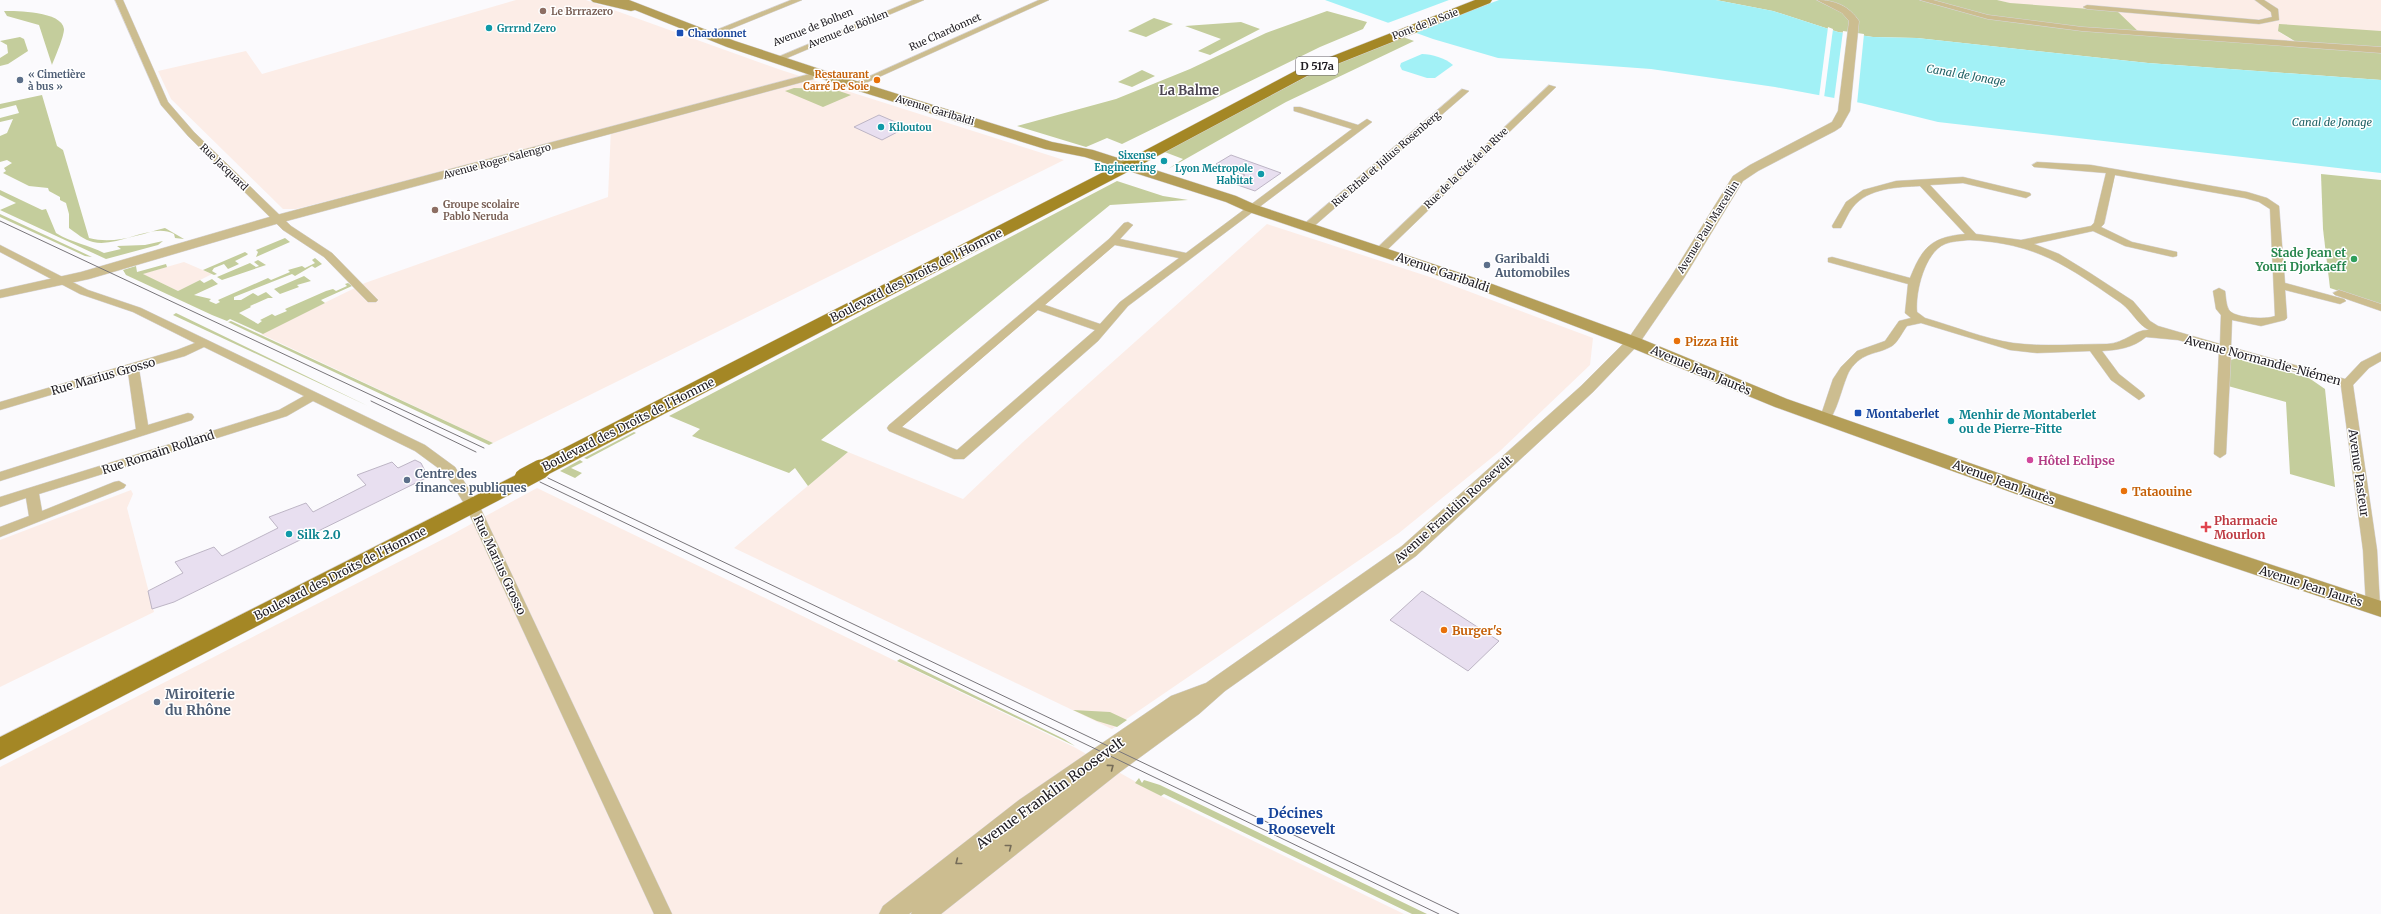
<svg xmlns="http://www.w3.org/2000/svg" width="2381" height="914" viewBox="0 0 2381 914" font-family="Merriweather,serif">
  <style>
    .industrial { fill: #fcede7 }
    .green { fill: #c4cd9c }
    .water { fill: #a2f1f6 }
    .pier { fill: #fbfafd }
    .building { fill: #e8dff0; stroke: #bdb5c5 }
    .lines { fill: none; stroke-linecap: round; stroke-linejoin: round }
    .minor-casing { stroke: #d8d6da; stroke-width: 1 }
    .tertiary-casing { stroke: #d8d6da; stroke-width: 1 }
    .secondary-casing { stroke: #d8d6da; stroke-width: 1 }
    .primary-casing { stroke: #d8d6da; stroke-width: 1 }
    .minor { fill: #ccbd90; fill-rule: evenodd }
    .tertiary { fill: #ccbd90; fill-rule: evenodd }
    .secondary { fill: #b49e58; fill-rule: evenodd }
    .primary { fill: #a48725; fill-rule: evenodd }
    .tram { stroke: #78757a; stroke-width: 1 }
    .primary-bridge-casing { stroke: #d8d6da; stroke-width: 20; stroke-linecap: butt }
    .primary-bridge { stroke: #a48725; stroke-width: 19 }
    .oneway { stroke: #756c58 }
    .education-dot { fill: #8d6e63; stroke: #fff; stroke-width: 1.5 }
    .culture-dot { fill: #0f9aa8; stroke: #fff; stroke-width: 1.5 }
    .transit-dot { fill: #1a4fb4; stroke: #fff; stroke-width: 1.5 }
    .service-dot { fill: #5c6f8a; stroke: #fff; stroke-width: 1.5 }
    .food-dot { fill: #e8710a; stroke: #fff; stroke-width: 1.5 }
    .leisure-dot { fill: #2e9e5b; stroke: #fff; stroke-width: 1.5 }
    .hotel-dot { fill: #d1479c; stroke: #fff; stroke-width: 1.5 }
    .health-dot { fill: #e0444e; stroke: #fff; stroke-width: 1.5 }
    .labels { text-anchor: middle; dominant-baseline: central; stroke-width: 3; stroke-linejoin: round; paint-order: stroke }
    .far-education-label { font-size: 10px; font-weight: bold; fill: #785e54; stroke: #fff; text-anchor: start }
    .far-street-label { font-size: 10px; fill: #1e1b21; stroke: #fff }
    .far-culture-label { font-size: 10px; font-weight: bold; fill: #0d838f; stroke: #fff; text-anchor: start }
    .far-transit-label { font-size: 10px; font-weight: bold; fill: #164399; stroke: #fff; text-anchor: start }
    .far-service-label { font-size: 10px; font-weight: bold; fill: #4e5e75; stroke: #fff; text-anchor: start }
    .far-food-label { font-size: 10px; font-weight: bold; fill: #c56008; stroke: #fff; text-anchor: end }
    .shield { fill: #fff; stroke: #625f64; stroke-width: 1 }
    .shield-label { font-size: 11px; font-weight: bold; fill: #1e1b21 }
    .far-water-label { font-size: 11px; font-style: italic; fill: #216266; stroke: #fff }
    .leisure-label { font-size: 12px; font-weight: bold; fill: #27864d; stroke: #fff; text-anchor: end }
    .service-label { font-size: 12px; font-weight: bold; fill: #4e5e75; stroke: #fff; text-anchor: start }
    .street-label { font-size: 12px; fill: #1e1b21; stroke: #fff }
    .food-label { font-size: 12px; font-weight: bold; fill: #c56008; stroke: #fff; text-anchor: start }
    .transit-label { font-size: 12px; font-weight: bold; fill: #164399; stroke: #fff; text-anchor: start }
    .culture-label { font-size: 12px; font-weight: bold; fill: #0d838f; stroke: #fff; text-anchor: start }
    .hotel-label { font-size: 12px; font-weight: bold; fill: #b23c85; stroke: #fff; text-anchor: start }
    .health-label { font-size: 12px; font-weight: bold; fill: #be3a42; stroke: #fff; text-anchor: start }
    .far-district-label { font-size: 13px; font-weight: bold; fill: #4d4653; stroke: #fff }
    .near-service-label { font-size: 14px; font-weight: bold; fill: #4e5e75; stroke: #fff; text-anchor: start }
    .near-street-label { font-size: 14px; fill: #1e1b21; stroke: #fff }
    .near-transit-label { font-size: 14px; font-weight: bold; fill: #164399; stroke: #fff; text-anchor: start }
  </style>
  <rect width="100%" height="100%" fill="#fbfafd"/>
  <!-- industrial -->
  <g class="industrial">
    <polygon points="516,0 586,0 781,70 1064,160 493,443 261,334 365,283 608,197 611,128 296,209 283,209 171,99 158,71 246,51 262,74"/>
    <polygon points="1997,0 2381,0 2381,43 2279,32 2302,46 2141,35"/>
    <polygon points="1267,224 1433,278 1593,338 1590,365 1500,451 1399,533 1112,729 734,548 848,452 963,499 1023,442"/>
    <polygon points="184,262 212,274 178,291 142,274"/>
    <polygon points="537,488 1074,747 1161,796 1404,914 0,914 0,767 451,535"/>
    <polygon points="131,490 133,494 127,508 154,612 0,687 0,540"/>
  </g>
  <!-- green -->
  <g class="green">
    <polygon points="1716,0 1997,0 2010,3 2117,11 2141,34 2301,45 2278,31 2279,24 2381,31 2381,80 2148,63 1917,38 1873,37 1838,32 1773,11"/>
    <path d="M4,11C16,11 62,11 64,29C64,37 55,57 52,65L39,25L7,16Z"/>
    <polygon points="1327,11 1367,22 1363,29 1320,47 1122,144 1107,138 1086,147 1017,126 1116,99 1190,69 1266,33"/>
    <polygon points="1154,18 1173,24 1146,37 1128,31"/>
    <polygon points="1241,22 1260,29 1210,55 1198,51 1221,39 1185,26"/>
    <polygon points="20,37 24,39 28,51 8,64 0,66 0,58 8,53 7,45 0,41"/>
    <polygon points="1403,37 1414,41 1286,102 1168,169 1183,159 1162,151 1329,65"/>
    <polygon points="1142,70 1155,76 1132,87 1118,82"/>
    <polygon points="794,88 833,89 851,95 823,107 785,91"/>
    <path d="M42,95L57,146L63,150L89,238C115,245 141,234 165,228L184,239L175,238L174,234C152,222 119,248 93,242C84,240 76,233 69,228V214L66,203L60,200V197L49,191L48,188L29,186L3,173L6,171L4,168L12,163L7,160L0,162V136L7,133L13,119L0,122V118L19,113L16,105L0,109V104Z"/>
    <polygon points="2321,174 2381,180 2381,305 2330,288 2323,229"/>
    <polygon points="1117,181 1163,196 1188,200 1110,205 821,440 848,452 808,486 795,468 789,473 692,436 700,429 669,416"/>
    <path d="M0,190L42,210L46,209L56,233C72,243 89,245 104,253L121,249L117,246L145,245L163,241L158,245L106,259L0,210L16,203L0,195Z"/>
    <polygon points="0,214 92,257 85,256 0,217"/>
    <polygon points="285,238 290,242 256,257 258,252 256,250"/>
    <polygon points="245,252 248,254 247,255 235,261 239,264 228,269 224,264 214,268 212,271 217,274 214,275 203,270"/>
    <polygon points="315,258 322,264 315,268 312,266 295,276 292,274 234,297 234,300 241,300 253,293 258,296 266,292 273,298 268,298 250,306 251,307 239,313 258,324 262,321 260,320 272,314 275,316 287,311 285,309 326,291 333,289 336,291 347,286 345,284 348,283 352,286 321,300 325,303 263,334 230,319 227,321 212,315 126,275 123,270 136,266 137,272 166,264 167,267 143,274 178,291 200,280 204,283 212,279 218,284 194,295 211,299 209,301 216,304 220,302 218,300 268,278 271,280 290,272 288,270 302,266 305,268 315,263 312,260"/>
    <polygon points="258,260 266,265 222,280 217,277 250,263 256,267 259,266 254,262"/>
    <polygon points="304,276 311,281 297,285 299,287 280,294 274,289"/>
    <polygon points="176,313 368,406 173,315"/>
    <polygon points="231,321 493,443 489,445 228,322"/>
    <polygon points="2237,358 2309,378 2325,389 2335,487 2290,474 2286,402 2228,386 2231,360"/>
    <polygon points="634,432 636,433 587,459 584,458"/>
    <polygon points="580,460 583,462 571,468 582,473 575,478 560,471"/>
    <polygon points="900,659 1064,739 1075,746 897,661"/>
    <polygon points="1073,710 1110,712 1127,720 1117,727 1097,721"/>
    <polygon points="1139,778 1142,783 1144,780 1160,785 1427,914 1412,914 1164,794 1161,796 1135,783"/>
  </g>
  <!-- water -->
  <g class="water">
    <polygon points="1325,0 1716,0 1773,11 1838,32 1873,37 1917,38 2148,63 2381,80 2381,173 1938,122 1861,103 1775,87 1651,69 1498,58 1433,39"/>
    <path d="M1422,54C1432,54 1445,58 1453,65L1435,78H1427L1402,70L1400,66L1401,63Z"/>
  </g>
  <!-- pier -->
  <g class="pier">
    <polygon points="1449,0 1499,0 1411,33 1385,24"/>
    <polygon points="1828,27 1833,29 1824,98 1819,97"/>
    <polygon points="1843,31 1864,34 1857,104 1834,100"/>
  </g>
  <!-- building -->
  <g class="building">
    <polygon points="879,115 907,127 882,140 854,127"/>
    <polygon points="1231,155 1281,173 1255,191 1232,183 1245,175 1216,164"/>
    <polygon points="415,460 421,463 428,477 174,602 152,609 148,591 183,573 175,562 214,547 222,556 278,528 269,517 306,503 313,512 366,485 357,475 392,462 398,468"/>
    <polygon points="1422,591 1499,641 1468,671 1390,620"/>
  </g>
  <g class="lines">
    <!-- minor casing -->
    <g class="minor-casing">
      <g id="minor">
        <polygon points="115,0 123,0 168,102 194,132 291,226 332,253 376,298 378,300 376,302 368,302 324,257 283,230 188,136 161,105"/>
        <polygon points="791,0 802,0 711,37 704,35"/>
        <polygon points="913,0 924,0 780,61 773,59"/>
        <polygon points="1039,0 1049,0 857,87 850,85"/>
        <polygon points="1920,0 1933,0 1988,15 2082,27 2381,47 2381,53 2082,31 1988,19"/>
        <polygon points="2255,0 2264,0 2278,9 2279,20 2259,24 2087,9 2083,7 2087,5 2259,20 2272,17 2271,12"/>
        <polygon points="1549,85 1556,87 1385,252 1377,252 1377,248"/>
        <polygon points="1462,89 1469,91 1312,228 1304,228 1304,224"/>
        <path d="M1294,107H1300L1358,125L1367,119L1372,122L1128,306L1098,341L964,459H954L889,431L887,428L889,425L1109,239L1124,223L1128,222L1133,225L1120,239L1186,253L1352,129L1294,111ZM1115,245L1179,258L1120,302L1100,324L1045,305ZM1038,310L1095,330L957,450L902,427Z"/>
        <path d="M2037,162L2091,165L2247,192L2267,198L2279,206L2285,283L2344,299L2346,301L2340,304L2285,290L2287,318L2285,320L2261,326L2232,320L2231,347L2345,379L2361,362L2381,352V361L2369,368L2353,385L2377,550L2380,607L2378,611H2368L2366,607L2363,550L2341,386L2326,380L2231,355L2226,454L2220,458L2214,454L2219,351L2178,340L2146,337C2133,348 2118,350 2102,351L2119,374L2143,393L2145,396L2139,400L2111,380L2090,351L2037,353L2010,350L1921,323L1907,326C1903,331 1898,342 1892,346C1877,355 1863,351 1850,370C1843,381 1836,419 1826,422L1822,421L1820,418L1833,379L1841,367L1857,351L1885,341L1899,321L1911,318L1905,313L1908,284L1828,262V258L1832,257L1910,278C1922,248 1931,237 1965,234L1920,186C1898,187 1868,188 1853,207C1848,213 1845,221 1841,228H1833L1832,226L1846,202L1863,190L1896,181L1963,177L2030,193L2031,195L2026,198L1963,183L1930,185L1976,234L2021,240L2091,226L2094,223L2106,173L2034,167L2032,165ZM2115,175L2245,198L2259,202L2270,209L2275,316C2266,320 2234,318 2229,310C2226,305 2226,297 2225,291L2219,288L2213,291L2216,309L2221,315L2220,344L2158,326L2150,321L2133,301L2090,273L2059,254L2034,244L2093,231L2125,246L2173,257L2177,256V252L2132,242L2101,227L2104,224ZM1969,240C2037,243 2067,266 2121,303C2132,311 2137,324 2149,330C2135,329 2126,343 2107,344C2076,344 2044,347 2013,343C1985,339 1953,326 1925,318L1917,312C1915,292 1925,252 1945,244C1952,241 1961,241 1969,240Z"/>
        <polygon points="0,245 88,290 141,308 425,445 455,467 479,505 672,914 654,914 465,505 445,473 415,451 313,401 287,416 39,494 42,511 114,482 119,481 126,485 124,488 0,537 0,527 29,516 26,498 0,507 0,497 279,410 304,396 204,347 185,356 139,369 148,425 188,413 192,414 194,417 192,420 0,481 0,472 136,429 128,372 0,410 0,402 177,350 195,343 133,312 80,294 0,252"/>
        <polygon points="2339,290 2381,304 2381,311 2335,295 2333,293"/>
      </g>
    </g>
    <!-- tertiary casing -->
    <g class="tertiary-casing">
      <g id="tertiary">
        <path d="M1817,0C1835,0 1849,6 1859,21L1850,111L1841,127L1835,131L1758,171L1743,181L1684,278L1638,345L1593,392L1416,556L1225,691L1199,714L1120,772L941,914H911L912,912L909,914H879L883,906L1019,800L1171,696L1206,683L1402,546L1581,386L1628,339L1670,278L1733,176L1750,165L1832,122L1838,111L1849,21L1842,13Z"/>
        <polygon points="821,71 827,74 825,76 283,222 89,279 0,298 0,290 81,272 273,216"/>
      </g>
    </g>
    <!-- secondary casing -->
    <g class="secondary-casing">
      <polygon id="secondary" points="591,0 629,0 735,41 859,82 1052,142 1093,150 1236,196 1256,205 1484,281 1639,338 1787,399 2058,494 2381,601 2381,617 2044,504 1775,407 1627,346 1472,287 1246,211 1226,202 1085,157 1045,149 849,88 727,47 635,10 631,11 593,2"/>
    </g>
    <!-- primary casing -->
    <g class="primary-casing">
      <g id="primary">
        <polygon points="1475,0 1492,0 1490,3 1307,76 1135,168 549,474 541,476 533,474 530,469 533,464 1123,162 1297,70"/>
        <polygon points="524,471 532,473 535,478 532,483 0,760 0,737"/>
      </g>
    </g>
    <!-- minor -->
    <use href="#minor" class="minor"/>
    <!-- tertiary -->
    <use href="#tertiary" class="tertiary"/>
    <!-- secondary -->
    <use href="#secondary" class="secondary"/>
    <!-- primary -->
    <use href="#primary" class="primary"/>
    <!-- tram -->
    <g class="tram">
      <polyline points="0,221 484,448"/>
      <polyline points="371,401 476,452"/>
      <polyline points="548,478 1459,914"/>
      <polyline points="540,482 1439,914"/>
    </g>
    <!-- primary-bridge casing -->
    <g class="primary-bridge-casing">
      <polyline id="primary-bridge" points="524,478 541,469"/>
    </g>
    <!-- primary-bridge -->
    <use href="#primary-bridge" class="primary-bridge"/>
  </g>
  <!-- one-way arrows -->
  <defs><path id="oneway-chevron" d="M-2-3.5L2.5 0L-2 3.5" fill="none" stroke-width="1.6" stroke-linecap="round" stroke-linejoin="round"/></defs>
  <g class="oneway">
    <use href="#oneway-chevron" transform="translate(1111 767) rotate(-37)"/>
    <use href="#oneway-chevron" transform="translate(1009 847) rotate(-38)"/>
    <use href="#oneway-chevron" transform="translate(958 862) rotate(142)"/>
  </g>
  <!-- markers -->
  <g class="education-dot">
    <circle cx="543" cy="11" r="4"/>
    <circle cx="435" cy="210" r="4"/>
  </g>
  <g class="culture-dot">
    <circle cx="489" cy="28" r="4"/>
    <circle cx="881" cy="127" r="4"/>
    <circle cx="1164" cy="161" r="4"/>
    <circle cx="1261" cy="174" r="4"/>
    <circle cx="1951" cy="421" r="4"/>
    <circle cx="289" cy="534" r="4"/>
  </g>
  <g class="transit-dot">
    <rect x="676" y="29" width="8" height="8" rx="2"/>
    <rect x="1854" y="409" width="8" height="8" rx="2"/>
    <rect x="1256" y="817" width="8" height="8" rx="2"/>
  </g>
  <g class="service-dot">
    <circle cx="20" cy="80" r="4"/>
    <circle cx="1487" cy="265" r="4"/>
    <circle cx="407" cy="480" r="4"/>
    <circle cx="157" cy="702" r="4"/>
  </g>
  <g class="food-dot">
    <circle cx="877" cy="80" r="4"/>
    <circle cx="1677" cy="341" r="4"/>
    <circle cx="2124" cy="491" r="4"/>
    <circle cx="1444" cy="630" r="4"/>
  </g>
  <circle class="leisure-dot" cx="2354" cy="259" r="4"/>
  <circle class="hotel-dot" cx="2030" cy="460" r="4"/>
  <path class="health-dot" d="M2204 521h4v4h4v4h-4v4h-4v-4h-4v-4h4z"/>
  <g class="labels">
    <!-- far-education labels -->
    <g class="far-education-label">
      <text x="551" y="11">Le Brrrazero</text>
      <text x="443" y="204">Groupe scolaire<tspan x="443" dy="12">Pablo Neruda</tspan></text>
    </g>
    <!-- far-street labels -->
    <g class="far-street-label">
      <text transform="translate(1425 24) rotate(-21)">Pont de la Soie</text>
      <text transform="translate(813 27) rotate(-22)">Avenue de Bolhen</text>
      <text transform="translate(848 29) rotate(-22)">Avenue de Böhlen</text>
      <text transform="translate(945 32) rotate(-24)">Rue Chardonnet</text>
      <text transform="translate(935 110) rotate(17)">Avenue Garibaldi</text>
      <text transform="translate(1386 159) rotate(-41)">Rue Ethel et Julius Rosenberg</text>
      <text transform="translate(497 161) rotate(-15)">Avenue Roger Salengro</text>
      <text transform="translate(224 167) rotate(44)">Rue Jacquard</text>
      <text transform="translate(1466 168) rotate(-44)">Rue de la Cité de la Rive</text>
      <text transform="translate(1708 227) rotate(-58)">Avenue Paul Marcellin</text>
    </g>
    <!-- far-culture labels -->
    <g class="far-culture-label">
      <text x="497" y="28">Grrrnd Zero</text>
      <text x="889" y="127">Kiloutou</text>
      <text x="1156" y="155" text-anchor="end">Sixense<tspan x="1156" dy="12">Engineering</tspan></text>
      <text x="1253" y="168" text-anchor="end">Lyon Metropole<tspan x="1253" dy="12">Habitat</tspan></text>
    </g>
    <!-- far-transit labels -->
    <g class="far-transit-label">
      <text x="688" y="33">Chardonnet</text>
    </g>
    <!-- far-service labels -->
    <g class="far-service-label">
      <text x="28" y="74">« Cimetière<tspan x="28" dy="12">à bus »</tspan></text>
    </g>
    <!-- far-food labels -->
    <g class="far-food-label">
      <text x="869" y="74">Restaurant<tspan x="869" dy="12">Carré De Soie</tspan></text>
    </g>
    <!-- shield labels -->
    <rect class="shield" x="1296" y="57" width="42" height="18" rx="3"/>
    <g class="shield-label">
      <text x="1317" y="66">D 517a</text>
    </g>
    <!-- far-water labels -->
    <g class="far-water-label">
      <text transform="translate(1966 75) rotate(10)">Canal de Jonage</text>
      <text x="2332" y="122">Canal de Jonage</text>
    </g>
    <!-- leisure labels -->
    <g class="leisure-label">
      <text x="2346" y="252">Stade Jean et<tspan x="2346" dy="14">Youri Djorkaeff</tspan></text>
    </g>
    <!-- service labels -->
    <g class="service-label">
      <text x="1495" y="258">Garibaldi<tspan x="1495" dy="14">Automobiles</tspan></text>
      <text x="415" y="473">Centre des<tspan x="415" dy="14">finances publiques</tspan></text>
    </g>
    <!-- street labels -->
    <g class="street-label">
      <text transform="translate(1443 272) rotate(19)">Avenue Garibaldi</text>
      <text transform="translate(916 275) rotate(-27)">Boulevard des Droits de l'Homme</text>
      <text transform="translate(2263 360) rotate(15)">Avenue Normandie-Niémen</text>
      <text transform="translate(1701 370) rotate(23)">Avenue Jean Jaurès</text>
      <text transform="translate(103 376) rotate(-16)">Rue Marius Grosso</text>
      <text transform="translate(628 424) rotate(-27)">Boulevard des Droits de l'Homme</text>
      <text transform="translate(158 452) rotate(-18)">Rue Romain Rolland</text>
      <text transform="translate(2359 473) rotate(82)">Avenue Pasteur</text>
      <text transform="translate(2004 482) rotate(20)">Avenue Jean Jaurès</text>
      <text transform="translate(1453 509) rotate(-42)">Avenue Franklin Roosevelt</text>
      <text transform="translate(500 565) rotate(65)">Rue Marius Grosso</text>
      <text transform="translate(340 573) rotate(-27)">Boulevard des Droits de l'Homme</text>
      <text transform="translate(2311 586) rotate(18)">Avenue Jean Jaurès</text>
    </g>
    <!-- food labels -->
    <g class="food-label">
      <text x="1685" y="341">Pizza Hit</text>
      <text x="2132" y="491">Tataouine</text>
      <text x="1452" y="630">Burger's</text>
    </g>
    <!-- transit labels -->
    <g class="transit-label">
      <text x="1866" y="413">Montaberlet</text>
    </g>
    <!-- culture labels -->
    <g class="culture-label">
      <text x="1959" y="414">Menhir de Montaberlet<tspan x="1959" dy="14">ou de Pierre-Fitte</tspan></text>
      <text x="297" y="534">Silk 2.0</text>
    </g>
    <!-- hotel labels -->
    <g class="hotel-label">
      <text x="2038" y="460">Hôtel Eclipse</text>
    </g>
    <!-- health labels -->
    <g class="health-label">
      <text x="2214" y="520">Pharmacie<tspan x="2214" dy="14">Mourlon</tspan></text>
    </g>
    <!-- far-district labels -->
    <g class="far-district-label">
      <text x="1189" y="90">La Balme</text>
    </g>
    <!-- near-service labels -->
    <g class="near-service-label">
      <text x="165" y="694">Miroiterie<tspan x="165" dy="16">du Rhône</tspan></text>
    </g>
    <!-- near-street labels -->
    <g class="near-street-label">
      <text transform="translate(1050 793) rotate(-36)">Avenue Franklin Roosevelt</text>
    </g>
    <!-- near-transit labels -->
    <g class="near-transit-label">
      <text x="1268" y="813">Décines<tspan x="1268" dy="16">Roosevelt</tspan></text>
    </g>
  </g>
</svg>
